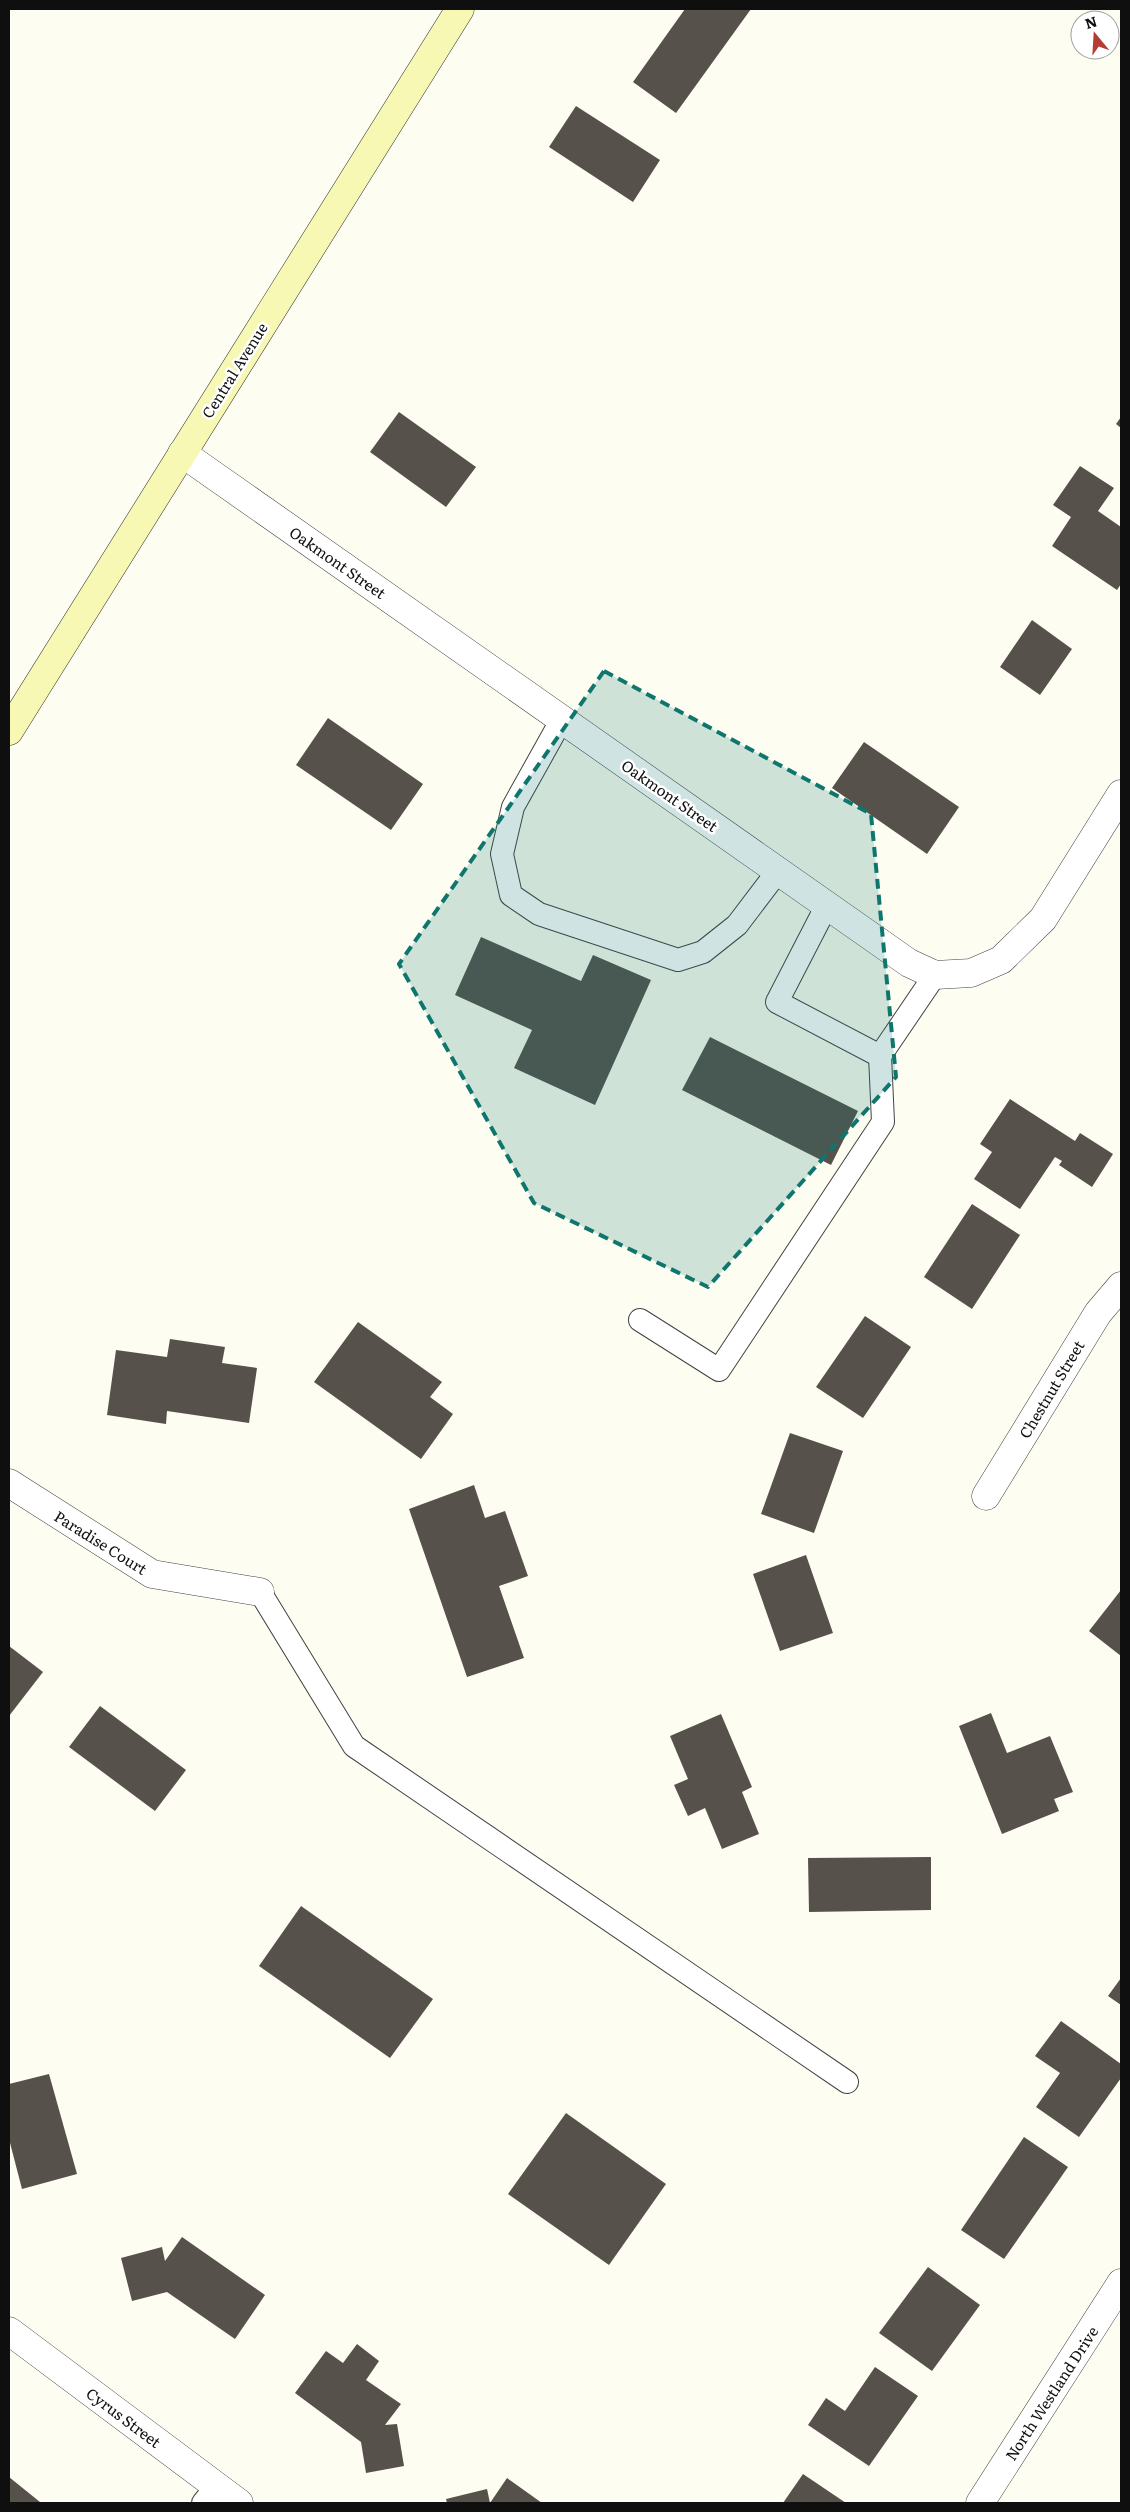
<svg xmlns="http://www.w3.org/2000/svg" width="1130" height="2512" viewBox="0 0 1130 2512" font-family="Literata,serif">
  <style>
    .building { fill: #57514c }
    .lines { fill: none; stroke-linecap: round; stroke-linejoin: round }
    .lane-casing { stroke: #424242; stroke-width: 24 }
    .street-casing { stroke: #424242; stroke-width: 29 }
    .secondary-casing { stroke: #313131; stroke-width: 29 }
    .lane { stroke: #fff; stroke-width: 22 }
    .street { stroke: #fff; stroke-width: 28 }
    .secondary { stroke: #f7f8b3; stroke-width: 28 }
    .marked { fill: #0f766e; fill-opacity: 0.2; stroke: #0f766e; stroke-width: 4; stroke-dasharray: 10 6; stroke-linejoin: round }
    .labels { text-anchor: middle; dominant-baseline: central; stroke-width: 5; stroke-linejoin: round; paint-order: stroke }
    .street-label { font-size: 15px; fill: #0f0f0f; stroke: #fff }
  </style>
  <rect width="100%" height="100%" fill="#fefdf2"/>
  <!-- building -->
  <g class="building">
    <polygon points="685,9 751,9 676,113 633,82"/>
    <polygon points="576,106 660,160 633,202 549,147"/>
    <polygon points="399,412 476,467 446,507 370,452"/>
    <polygon points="1121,417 1121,428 1116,424"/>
    <polygon points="1080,466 1114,488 1098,511 1121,527 1121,584 1117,590 1052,546 1071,517 1053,505"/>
    <polygon points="1032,620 1072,649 1040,695 1000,667"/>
    <polygon points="328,718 423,784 391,830 296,765"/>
    <polygon points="864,742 959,807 927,854 832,788"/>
    <polygon points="481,937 581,981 593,955 651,980 595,1105 514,1068 532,1030 455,995"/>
    <polygon points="710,1037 858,1111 831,1165 682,1090"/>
    <polygon points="1010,1099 1075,1141 1080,1133 1113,1154 1092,1187 1059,1165 1062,1161 1055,1157 1020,1209 974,1179 992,1152 980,1144"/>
    <polygon points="972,1204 1020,1235 972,1309 924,1277"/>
    <polygon points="865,1316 911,1347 863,1418 816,1387"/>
    <polygon points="358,1322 442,1382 430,1397 453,1414 421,1459 314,1382"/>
    <polygon points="170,1339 225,1347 222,1363 257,1368 249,1423 167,1411 166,1424 107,1415 116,1350 167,1357"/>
    <polygon points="790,1433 843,1451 814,1533 761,1514"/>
    <polygon points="474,1485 485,1518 505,1511 528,1576 499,1586 524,1658 467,1677 409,1509"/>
    <polygon points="806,1555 833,1633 780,1651 753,1574"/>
    <polygon points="1121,1590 1121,1656 1089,1631"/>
    <polygon points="9,1646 43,1672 9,1716"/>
    <polygon points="100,1706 186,1770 155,1811 69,1747"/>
    <polygon points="991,1713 1007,1753 1050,1736 1073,1792 1054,1799 1059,1811 1002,1834 959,1726"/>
    <polygon points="721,1714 752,1787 742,1792 759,1834 722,1849 705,1808 688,1816 674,1785 688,1779 670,1736"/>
    <polygon points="931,1857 931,1910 809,1912 808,1858"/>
    <polygon points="301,1906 433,1999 390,2058 259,1966"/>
    <polygon points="1121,1978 1121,2005 1108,1996"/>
    <polygon points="1061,2021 1121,2064 1121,2078 1079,2137 1036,2107 1060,2073 1035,2056"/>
    <polygon points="49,2074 77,2174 22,2189 9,2139 9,2084"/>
    <polygon points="566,2113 666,2184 609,2265 508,2194"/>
    <polygon points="1024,2137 1068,2167 1004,2259 961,2230"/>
    <polygon points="182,2237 265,2295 235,2339 167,2292 132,2301 121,2258 162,2247 165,2261"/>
    <polygon points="928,2267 980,2305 932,2371 879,2333"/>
    <polygon points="357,2344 379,2361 366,2380 401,2404 385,2425 397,2424 404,2466 366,2473 361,2442 295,2393 326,2351 343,2363"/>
    <polygon points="875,2367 918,2396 869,2466 808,2425 826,2398 845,2411"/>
    <polygon points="803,2474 846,2503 783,2503"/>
    <polygon points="9,2477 40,2502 39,2503 9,2503"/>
    <polygon points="507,2478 542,2503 447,2503 446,2499 487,2489 490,2503"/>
  </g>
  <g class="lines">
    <!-- lane casing -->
    <g class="lane-casing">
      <g id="lane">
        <polyline points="562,719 513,807 502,854 511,895 539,914 678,960 703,952 737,925 778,871"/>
        <polyline points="827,905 777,1002 880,1056 935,975"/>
        <polyline points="640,1320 719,1370 883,1122 880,1056"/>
        <polyline points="260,1592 354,1746 847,2082"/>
        <polyline points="203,2503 217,2486"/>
      </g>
    </g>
    <!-- street casing -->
    <g class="street-casing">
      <g id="street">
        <polyline points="182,453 909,963 935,975 971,973 1001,960 1043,919 1121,794"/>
        <polyline points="9,1483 152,1574 260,1592"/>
        <polyline points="986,1496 1098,1313 1121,1286"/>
        <polyline points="9,2331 239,2503"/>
        <polyline points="980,2503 1121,2283"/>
      </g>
    </g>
    <!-- secondary casing -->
    <g class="secondary-casing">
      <polyline id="secondary" points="9,731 460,9"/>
    </g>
    <!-- lane -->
    <use href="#lane" class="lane"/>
    <!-- street -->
    <use href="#street" class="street"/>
    <!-- secondary -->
    <use href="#secondary" class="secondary"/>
  </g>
  <!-- marked area -->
  <path class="marked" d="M604,671L871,814L896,1077L708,1287L534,1203L399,964Z"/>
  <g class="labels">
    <!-- street labels -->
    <g class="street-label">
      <text transform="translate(234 370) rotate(-58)">Central Avenue</text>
      <text transform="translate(338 562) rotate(35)">Oakmont Street</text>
      <text transform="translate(670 795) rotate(35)">Oakmont Street</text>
      <text transform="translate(1051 1389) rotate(-59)">Chestnut Street</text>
      <text transform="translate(101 1542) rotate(32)">Paradise Court</text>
      <text transform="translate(1051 2393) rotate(-57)">North Westland Drive</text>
      <text transform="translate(124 2417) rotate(37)">Cyrus Street</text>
    </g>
  </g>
  <!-- border -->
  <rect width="1130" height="2512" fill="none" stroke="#0f0f0f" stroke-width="20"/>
  <!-- north arrow -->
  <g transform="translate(1095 35) rotate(342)"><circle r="24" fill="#ffffff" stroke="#9f9f9f"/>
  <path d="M0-4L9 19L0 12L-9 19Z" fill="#b43c32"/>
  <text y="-8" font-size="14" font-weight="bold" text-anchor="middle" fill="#0f0f0f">N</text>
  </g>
</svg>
